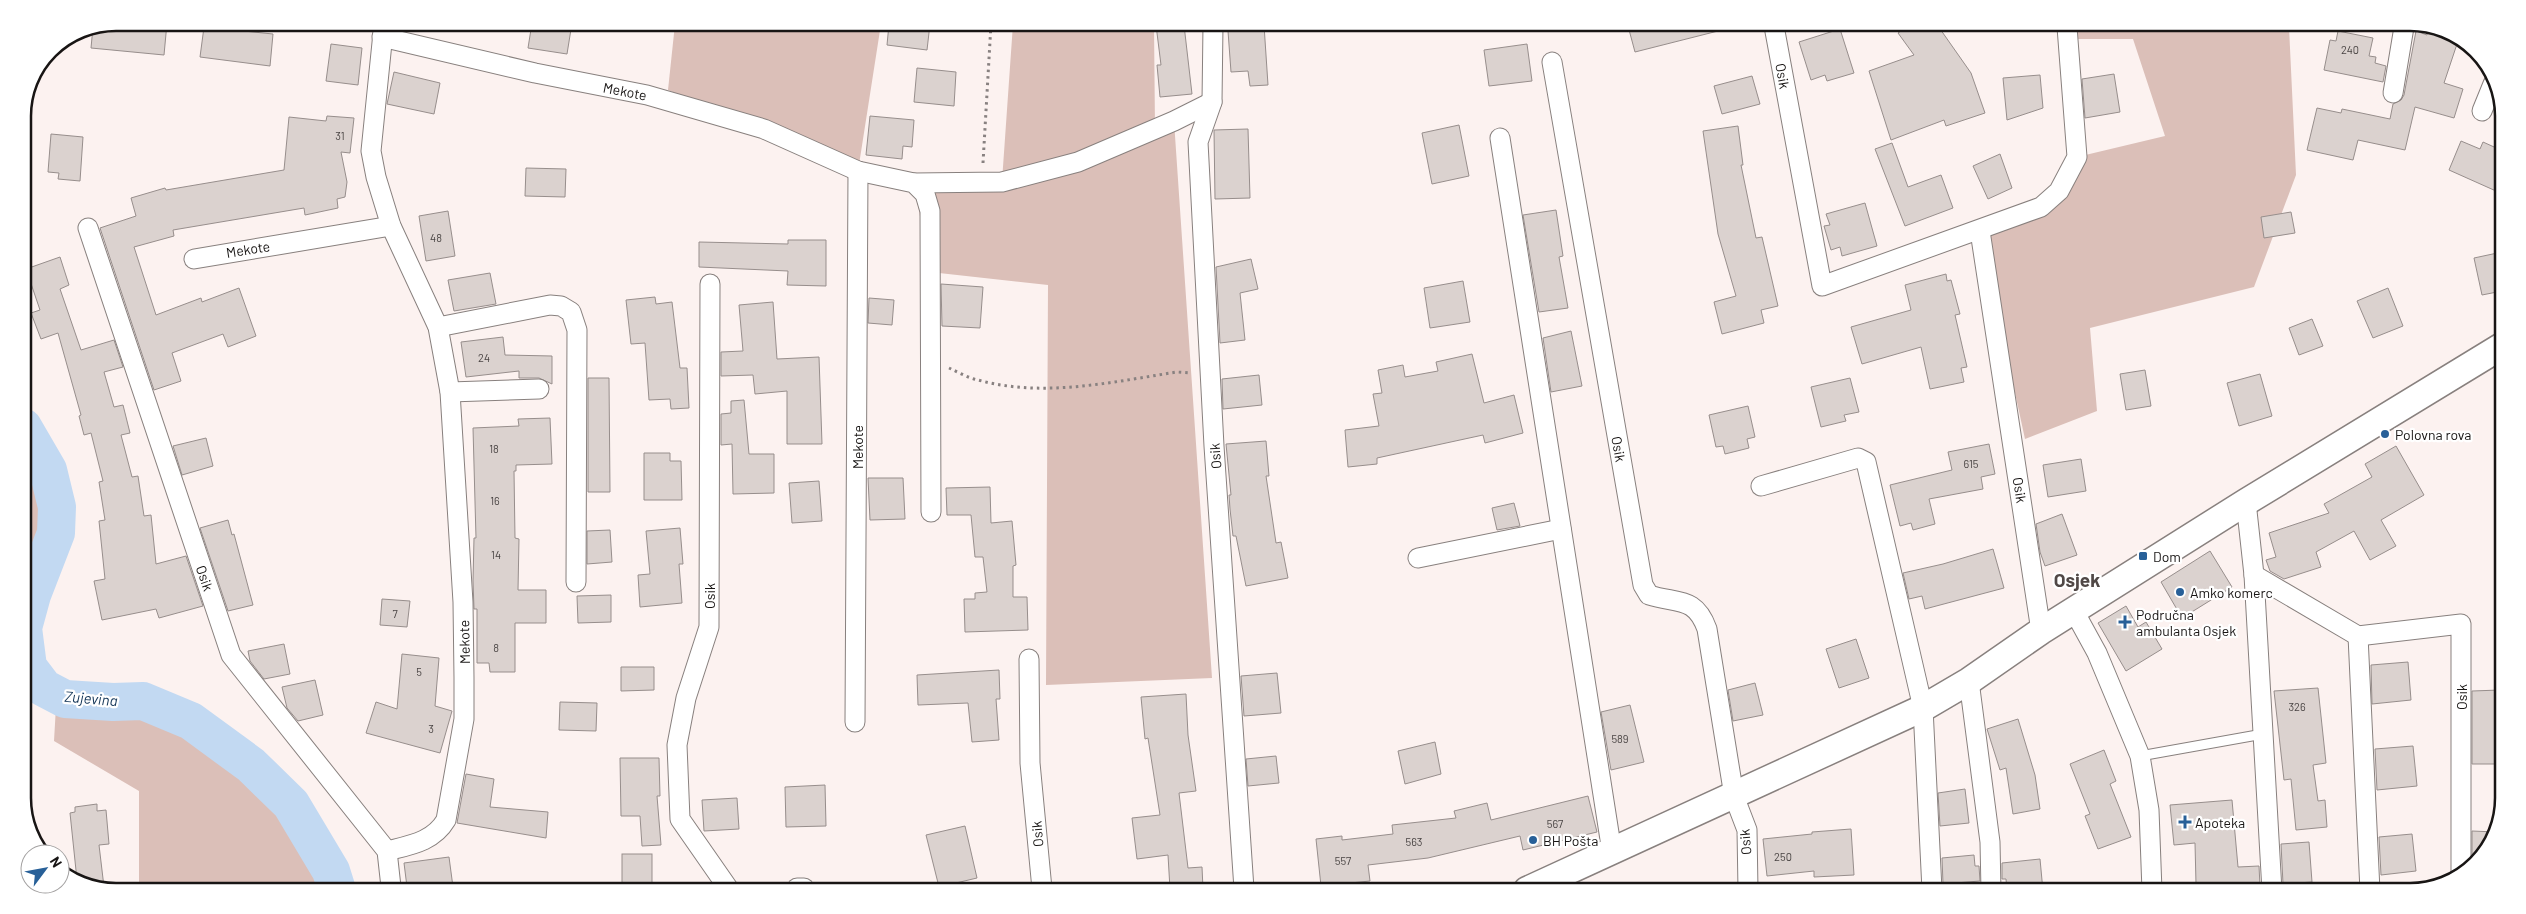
<svg xmlns="http://www.w3.org/2000/svg" width="2526" height="914" viewBox="0 0 2526 914" font-family="Barlow,sans-serif">
  <style>
    .green { fill: #dbbfb8 }
    .lines { fill: none; stroke-linecap: round; stroke-linejoin: round }
    .river { stroke: #c2d9f2; stroke-width: 38 }
    .building { fill: #dbd2cf; stroke: #978e8c }
    .service-casing { stroke: #88807e; stroke-width: 11 }
    .minor-casing { stroke: #88807e; stroke-width: 21 }
    .secondary-casing { stroke: #88807e; stroke-width: 29 }
    .path { stroke: #888180; stroke-width: 3; stroke-dasharray: 2.5 4; stroke-linecap: butt }
    .service { stroke: #fff; stroke-width: 9 }
    .minor { stroke: #fff; stroke-width: 19 }
    .secondary { stroke: #fff; stroke-width: 26 }
    .poi-dot { fill: #286098; stroke: #fff; stroke-width: 2 }
    .labels { text-anchor: middle; dominant-baseline: central; stroke-width: 4.5; stroke-linejoin: round; paint-order: stroke }
    .number-label { font-size: 11px; fill: #494443 }
    .street-label { font-size: 14px; fill: #181514; stroke: #fff }
    .poi-label { font-size: 14px; fill: #181514; stroke: #fff; text-anchor: start }
    .water-label { font-size: 15px; font-style: italic; fill: #133557; stroke: #fff }
    .district-label { font-size: 19px; font-weight: bold; fill: #504846; stroke: #fff }
    .rim { fill: none; stroke: #181514; stroke-width: 2.5 }
  </style>
  <rect width="100%" height="100%" fill="#fcf2f0"/>
  <!-- green -->
  <g class="green">
    <polygon points="675,24 881,24 858,171 668,90"/>
    <polygon points="1013,24 1154,25 1155,129 1174,121 1212,678 1046,685 1048,285 930,272 914,183 1002,181"/>
    <polygon points="2067,27 2289,27 2296,175 2254,287 2090,328 2097,411 2025,439 1980,231 2041,207 2077,157 2165,136 2133,39 2068,39"/>
    <path d="M23,415C56,461 68,484 60,542L23,565Z"/>
    <polygon points="57,689 86,696 119,694 161,701 212,724 245,748 287,788 317,828 338,863 347,887 139,887 139,791 54,741"/>
  </g>
  <g class="lines">
    <!-- river -->
    <polyline class="river" points="23,427 48,470 57,507 56,533 32,595 23,628 28,667 44,688 65,699 113,702 143,701 191,721 251,765 291,804 331,871 336,887"/>
  </g>
  <!-- building -->
  <g class="building">
    <polygon points="116,22 167,23 164,55 91,48 93,27"/>
    <polygon points="532,23 572,23 567,54 528,48"/>
    <polygon points="889,24 930,24 927,50 887,45"/>
    <polygon points="1156,25 1184,25 1192,94 1160,97 1157,65 1161,65"/>
    <polygon points="1236,25 1264,25 1268,85 1250,86 1248,71 1231,72 1228,31 1236,31"/>
    <polygon points="1628,26 1717,26 1718,31 1635,52"/>
    <polygon points="1908,26 1938,26 1971,73 1985,113 1946,126 1944,120 1891,140 1869,71 1914,55 1898,33"/>
    <polygon points="204,27 273,34 270,66 200,57"/>
    <polygon points="2428,27 2440,27 2458,41 2444,83 2463,89 2454,118 2415,107 2405,150 2358,140 2353,160 2307,150 2317,108 2341,113 2342,109 2390,119 2393,104 2401,100 2404,95 2416,31 2427,35"/>
    <polygon points="1840,29 1854,73 1827,81 1825,75 1811,80 1799,42"/>
    <polygon points="2338,31 2373,38 2369,56 2376,57 2375,63 2386,66 2383,82 2324,70 2330,40 2336,41"/>
    <polygon points="331,44 362,48 358,85 326,81"/>
    <polygon points="1527,44 1532,81 1489,86 1484,50"/>
    <polygon points="917,68 956,72 954,106 914,102"/>
    <polygon points="394,72 440,83 434,114 387,104"/>
    <polygon points="2114,74 2120,112 2085,118 2082,79"/>
    <polygon points="2040,75 2043,108 2007,120 2003,78"/>
    <polygon points="1752,76 1760,104 1722,114 1714,86"/>
    <polygon points="327,116 354,118 350,153 341,152 347,182 345,197 337,199 338,208 305,215 304,208 173,230 174,236 134,247 156,315 201,298 202,302 239,288 256,336 228,347 223,334 172,353 181,381 154,390 100,228 136,216 131,198 165,188 166,190 284,170 289,117 326,121"/>
    <polygon points="870,116 914,120 912,147 903,146 902,159 866,155"/>
    <polygon points="1459,125 1469,176 1432,184 1422,133"/>
    <polygon points="1738,126 1743,165 1741,165 1756,238 1762,237 1778,306 1761,310 1764,323 1722,334 1714,302 1736,296 1718,234 1703,131"/>
    <polygon points="1248,129 1250,198 1215,199 1214,130"/>
    <polygon points="51,134 83,137 80,181 58,179 59,173 48,172"/>
    <polygon points="2461,141 2480,149 2483,142 2503,151 2503,177 2496,191 2449,170"/>
    <polygon points="1892,143 1908,187 1941,175 1953,208 1905,226 1875,149"/>
    <polygon points="2000,154 2012,188 1988,199 1973,166"/>
    <polygon points="526,168 566,169 565,197 525,196"/>
    <polygon points="1865,203 1877,246 1842,256 1840,247 1831,250 1824,226 1830,225 1826,214"/>
    <polygon points="1556,210 1563,256 1559,257 1568,308 1539,312 1523,215"/>
    <polygon points="448,211 455,256 426,261 419,216"/>
    <polygon points="2291,212 2295,233 2264,238 2261,217"/>
    <polygon points="788,240 826,240 826,286 787,285 788,271 699,267 699,242 788,244"/>
    <polygon points="2502,252 2502,291 2482,295 2474,258"/>
    <polygon points="60,257 69,285 60,289 81,350 114,340 123,367 104,372 114,407 123,405 130,433 121,435 132,477 138,476 144,516 151,515 156,564 186,556 203,606 159,618 156,609 102,620 94,581 105,579 99,521 105,520 99,482 103,481 91,433 84,435 79,416 81,415 58,333 41,339 31,313 40,310 26,269"/>
    <polygon points="1251,259 1258,289 1240,293 1245,340 1220,343 1216,267"/>
    <polygon points="490,273 496,304 454,311 448,280"/>
    <polygon points="1946,274 1947,281 1951,280 1960,314 1955,315 1967,367 1961,368 1964,382 1930,389 1921,347 1862,364 1851,327 1911,310 1905,285"/>
    <polygon points="1463,281 1470,322 1430,328 1424,288"/>
    <polygon points="941,284 983,287 980,328 942,326"/>
    <polygon points="2388,288 2403,326 2373,338 2357,301"/>
    <polygon points="655,297 656,304 672,302 680,368 687,368 689,408 671,409 670,399 649,400 645,343 631,344 626,300"/>
    <polygon points="869,298 894,300 892,325 868,323"/>
    <polygon points="773,302 777,359 819,357 822,444 787,444 787,391 755,394 753,375 721,376 721,352 743,351 739,305"/>
    <polygon points="2312,319 2323,346 2299,355 2289,328"/>
    <polygon points="1571,331 1582,386 1551,392 1543,338"/>
    <polygon points="503,337 505,355 552,356 552,384 539,378 519,378 519,371 466,377 461,342"/>
    <polygon points="1472,354 1484,403 1514,395 1523,433 1485,443 1483,435 1377,458 1377,464 1348,467 1345,430 1379,426 1373,394 1382,393 1378,370 1403,365 1405,377 1438,371 1436,362"/>
    <polygon points="2145,370 2151,406 2126,410 2120,374"/>
    <polygon points="2260,374 2272,416 2239,426 2227,383"/>
    <polygon points="1259,375 1262,405 1223,409 1222,379"/>
    <polygon points="588,378 609,378 610,492 588,492"/>
    <polygon points="1850,378 1859,412 1844,415 1846,421 1821,427 1811,387"/>
    <polygon points="744,400 749,454 774,454 774,493 733,494 732,444 721,445 721,414 731,413 731,401"/>
    <polygon points="1748,406 1755,437 1747,439 1749,448 1725,454 1723,446 1716,447 1709,415"/>
    <polygon points="550,418 552,464 516,465 516,471 514,471 515,538 519,539 518,590 546,590 546,623 515,623 515,672 490,672 489,663 477,663 477,609 474,609 473,581 474,538 476,538 473,428 519,426 518,419"/>
    <polygon points="206,438 213,466 182,475 173,446"/>
    <polygon points="1266,441 1269,476 1266,476 1276,543 1281,542 1288,578 1246,586 1236,536 1233,536 1230,509 1229,495 1231,495 1226,444"/>
    <polygon points="1989,444 1995,474 1981,477 1983,489 1929,499 1935,524 1913,530 1911,523 1900,526 1890,485 1952,470 1948,452"/>
    <polygon points="2396,446 2424,495 2381,520 2396,546 2370,560 2354,531 2316,552 2321,567 2284,579 2270,571 2266,560 2276,557 2269,533 2329,513 2324,504 2372,477 2365,464"/>
    <polygon points="644,453 670,453 670,461 681,461 682,500 644,500"/>
    <polygon points="2081,459 2086,491 2048,497 2043,465"/>
    <polygon points="868,478 903,478 905,519 870,520"/>
    <polygon points="819,481 822,521 792,523 789,483"/>
    <polygon points="990,487 991,523 1012,521 1016,565 1013,566 1013,597 1027,597 1028,630 965,632 964,599 975,599 975,593 987,592 983,557 975,557 971,515 947,515 946,488"/>
    <polygon points="1514,503 1520,526 1497,530 1492,508"/>
    <polygon points="2062,514 2077,555 2045,566 2040,552 2036,524"/>
    <polygon points="228,520 232,535 234,534 253,605 228,611 200,528"/>
    <polygon points="680,528 683,564 679,564 682,603 640,607 638,575 650,574 646,531"/>
    <polygon points="610,530 612,562 587,564 587,531"/>
    <polygon points="1993,549 2004,588 1925,609 1922,596 1909,599 1903,573 1943,564"/>
    <polygon points="2210,551 2232,587 2182,618 2161,582"/>
    <polygon points="611,595 611,622 578,623 577,596"/>
    <polygon points="382,599 410,601 407,627 380,625"/>
    <polygon points="2126,606 2138,627 2146,622 2162,649 2126,671 2098,623"/>
    <polygon points="1856,639 1869,678 1839,688 1826,649"/>
    <polygon points="284,644 290,674 264,679 250,661 248,651"/>
    <polygon points="402,654 439,658 435,706 452,711 440,753 366,733 376,702 397,709"/>
    <polygon points="2408,662 2411,700 2372,704 2371,665"/>
    <polygon points="621,667 654,667 654,690 621,691"/>
    <polygon points="999,670 1000,699 996,699 999,740 972,742 968,703 918,705 917,675"/>
    <polygon points="1277,673 1281,713 1244,716 1241,676"/>
    <polygon points="315,680 323,715 298,721 287,708 282,687"/>
    <polygon points="1755,683 1763,715 1733,721 1728,690"/>
    <polygon points="2318,688 2326,763 2313,765 2318,801 2325,800 2327,827 2296,830 2291,779 2284,780 2274,691"/>
    <polygon points="2500,690 2499,764 2472,764 2472,691"/>
    <polygon points="1186,694 1188,735 1196,791 1179,793 1188,868 1202,867 1203,889 1170,889 1168,855 1137,859 1132,818 1160,815 1148,738 1145,739 1141,697"/>
    <polygon points="560,702 597,703 596,731 559,730"/>
    <polygon points="1630,705 1644,762 1611,770 1601,712"/>
    <polygon points="2018,719 2035,775 2040,809 2013,814 2006,768 2000,770 1987,729"/>
    <polygon points="1435,742 1441,774 1405,784 1398,751"/>
    <polygon points="2413,746 2417,786 2377,790 2375,749"/>
    <polygon points="2104,750 2116,781 2110,784 2131,837 2098,849 2085,816 2090,814 2070,764"/>
    <polygon points="1276,756 1279,783 1248,786 1246,759"/>
    <polygon points="620,758 659,758 660,796 657,796 661,845 642,846 640,816 621,816"/>
    <polygon points="466,774 494,779 490,807 548,812 546,838 457,823"/>
    <polygon points="825,785 826,826 786,827 785,787"/>
    <polygon points="1965,789 1969,823 1940,826 1938,793"/>
    <polygon points="1588,796 1597,832 1523,850 1520,836 1428,858 1368,865 1370,881 1321,886 1316,839 1342,836 1342,840 1393,834 1392,825 1456,818 1454,811 1487,803 1491,820"/>
    <polygon points="737,798 739,829 704,831 702,800"/>
    <polygon points="2232,800 2238,867 2259,866 2260,886 2255,886 2255,891 2209,891 2209,883 2196,884 2195,843 2174,845 2170,805"/>
    <polygon points="97,804 97,811 106,810 109,844 99,845 104,887 86,887 77,880 70,813 75,812 75,807"/>
    <polygon points="965,826 977,878 939,887 926,835"/>
    <polygon points="1851,829 1854,875 1814,877 1814,871 1767,876 1763,839 1812,834 1812,832"/>
    <polygon points="2472,831 2496,832 2472,864"/>
    <polygon points="2412,834 2416,871 2381,875 2379,837"/>
    <polygon points="2309,842 2312,882 2283,884 2281,844"/>
    <rect x="622" y="854" width="30" height="32"/>
    <polygon points="1974,855 1975,866 1979,866 1980,881 1943,884 1942,858"/>
    <polygon points="449,857 453,887 407,887 404,863"/>
    <polygon points="2040,859 2043,891 2007,891 2006,879 2002,879 2002,863"/>
  </g>
  <g class="lines">
    <!-- service casing -->
    <g class="service-casing">
      <polyline id="service" points="2140,756 2263,734"/>
    </g>
    <!-- minor casing -->
    <g class="minor-casing">
      <g id="minor">
        <path d="M384,23L371,151L376,177L391,226L438,327L450,392L463,602L464,678V719L446,820C433,842 410,845 387,851"/>
        <polyline points="1213,25 1212,102 1198,142 1214,446 1244,889"/>
        <polyline points="1774,26 1822,286 2041,207 2059,191 2077,157 2067,27"/>
        <polyline points="382,37 535,73 647,95 764,129 858,171 914,183 925,194 930,211 931,512"/>
        <path d="M1552,62L1643,585L1649,595C1678,604 1695,596 1707,629L1734,796L1747,830L1748,890"/>
        <polyline points="2393,93 2404,27"/>
        <polyline points="2482,111 2493,84"/>
        <polyline points="1500,138 1612,852"/>
        <polyline points="914,183 1002,182 1078,162 1174,121 1212,102"/>
        <polyline points="88,228 231,655 387,851 391,887"/>
        <polyline points="1980,231 2041,631"/>
        <polyline points="194,259 391,226"/>
        <polyline points="710,284 709,627 686,698 677,745 680,819 728,888"/>
        <polyline points="438,327 550,305 561,306 571,312 577,330 576,582"/>
        <polyline points="450,392 539,389"/>
        <polyline points="1761,486 1858,458 1866,462 1923,708 1932,890"/>
        <polyline points="2246,502 2254,575 2272,891"/>
        <polyline points="1418,558 1561,529"/>
        <polyline points="2254,575 2358,636 2461,624 2461,874"/>
        <polyline points="2074,611 2097,653 2140,756 2149,810 2152,891"/>
        <polyline points="2358,636 2370,891"/>
        <polyline points="1029,659 1030,763 1042,889"/>
        <polyline points="1969,681 1990,842 1991,891"/>
        <polyline points="855,722 858,171"/>
        <polyline points="797,888 804,888"/>
      </g>
    </g>
    <!-- secondary casing -->
    <g class="secondary-casing">
      <polyline id="secondary" points="1527,890 1923,708 1969,681 2041,631 2246,502 2502,346"/>
    </g>
    <!-- path -->
    <g class="path">
      <polyline points="983,163 991,24"/>
      <path d="M949,368C958,372 968,378 978,380C1043,398 1112,382 1177,372L1191,373"/>
    </g>
    <!-- service -->
    <use href="#service" class="service"/>
    <!-- minor -->
    <use href="#minor" class="minor"/>
    <!-- secondary -->
    <use href="#secondary" class="secondary"/>
  </g>
  <!-- markers -->
  <g class="poi-dot">
    <circle cx="2385" cy="434" r="5"/>
    <rect x="2138" y="551" width="10" height="10" rx="2.5"/>
    <circle cx="2180" cy="592" r="5"/>
    <path d="M2122.5 614.5h5v5h5v5h-5v5h-5v-5h-5v-5h5z"/>
    <path d="M2182.5 814.5h5v5h5v5h-5v5h-5v-5h-5v-5h5z"/>
    <circle cx="1533" cy="840" r="5"/>
  </g>
  <g class="labels">
    <!-- number labels -->
    <g class="number-label">
      <text x="2350" y="49">240</text>
      <text x="340" y="135">31</text>
      <text x="436" y="237">48</text>
      <text x="484" y="357">24</text>
      <text x="494" y="448">18</text>
      <text x="1971" y="463">615</text>
      <text x="495" y="500">16</text>
      <text x="496" y="554">14</text>
      <text x="395" y="613">7</text>
      <text x="496" y="647">8</text>
      <text x="419" y="671">5</text>
      <text x="2297" y="706">326</text>
      <text x="431" y="728">3</text>
      <text x="1620" y="738">589</text>
      <text x="1555" y="823">567</text>
      <text x="1414" y="841">563</text>
      <text x="1783" y="856">250</text>
      <text x="1343" y="860">557</text>
    </g>
    <!-- street labels -->
    <g class="street-label">
      <text transform="translate(1783 76) rotate(80)">Osik</text>
      <text transform="translate(625 91) rotate(11)">Mekote</text>
      <text transform="translate(248 249) rotate(-9)">Mekote</text>
      <text transform="translate(857 447) rotate(-90)">Mekote</text>
      <text transform="translate(1619 449) rotate(80)">Osik</text>
      <text transform="translate(1215 456) rotate(-94)">Osik</text>
      <text transform="translate(2020 490) rotate(81)">Osik</text>
      <text transform="translate(205 578) rotate(71)">Osik</text>
      <text transform="translate(709 596) rotate(-90)">Osik</text>
      <text transform="translate(464 642) rotate(-91)">Mekote</text>
      <text transform="translate(2461 697) rotate(-90)">Osik</text>
      <text transform="translate(1037 834) rotate(-95)">Osik</text>
      <text transform="translate(1745 842) rotate(-95)">Osik</text>
    </g>
    <!-- poi labels -->
    <g class="poi-label">
      <text x="2395" y="434">Polovna rova</text>
      <text x="2153" y="556">Dom</text>
      <text x="2190" y="592">Amko komerc</text>
      <text x="2136" y="614">Područna<tspan x="2136" dy="16">ambulanta Osjek</tspan></text>
      <text x="2195" y="822">Apoteka</text>
      <text x="1543" y="840">BH Pošta</text>
    </g>
    <!-- water labels -->
    <g class="water-label">
      <text transform="translate(91 698) rotate(5)">Zujevina</text>
    </g>
    <!-- district labels -->
    <g class="district-label">
      <text x="2077" y="579">Osjek</text>
    </g>
  </g>
  <!-- crop -->
  <path d="M0 0H2526V914H0ZM116 31H2410A85 85 0 0 1 2495 116V798A85 85 0 0 1 2410 883H116A85 85 0 0 1 31 798V116A85 85 0 0 1 116 31Z" fill="#fff" fill-rule="evenodd"/>
  <path class="rim" d="M116 31H2410A85 85 0 0 1 2495 116V798A85 85 0 0 1 2410 883H116A85 85 0 0 1 31 798V116A85 85 0 0 1 116 31Z"/>
  <!-- north arrow -->
  <g transform="translate(45 869) rotate(58)"><circle r="24" fill="#ffffff" stroke="#a3a1a1"/>
  <path d="M0-4L9 19L0 12L-9 19Z" fill="#286098"/>
  <text y="-8" font-size="14" font-weight="bold" text-anchor="middle" fill="#181514">N</text>
  </g>
</svg>
